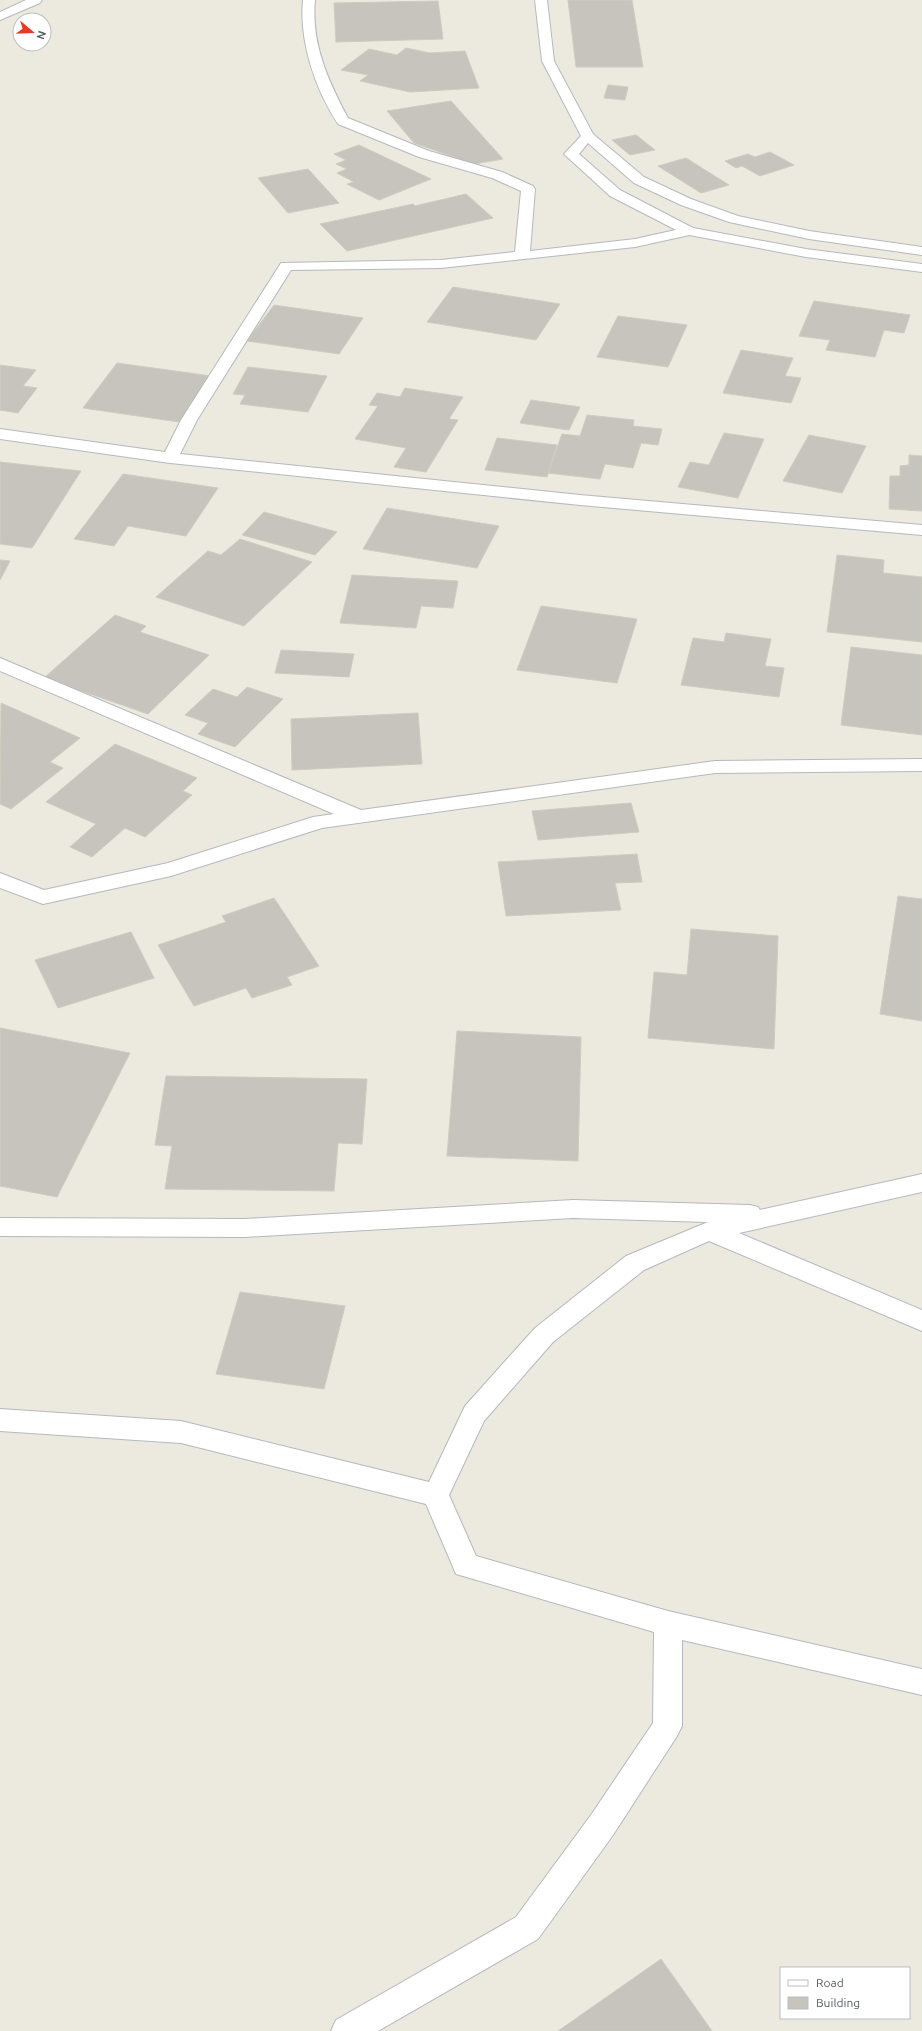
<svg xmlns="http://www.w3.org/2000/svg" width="922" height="2031" viewBox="0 0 922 2031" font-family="Ubuntu,sans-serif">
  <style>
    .building { fill: #c6c4bd; stroke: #d0cbbe }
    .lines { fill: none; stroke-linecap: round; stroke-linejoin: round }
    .minor-casing { stroke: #b5b8bd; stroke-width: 2 }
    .secondary-casing { stroke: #b5b9bf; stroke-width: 2 }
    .minor { fill: #fff; fill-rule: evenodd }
    .secondary { fill: #fff; fill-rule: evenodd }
  </style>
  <rect width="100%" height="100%" fill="#ece9df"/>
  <!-- building -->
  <g class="building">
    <polygon points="568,0 632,0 643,67 576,67"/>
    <polygon points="438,1 443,39 336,42 334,3"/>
    <polygon points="406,48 430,53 465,51 479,88 410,92 360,81 368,75 341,70 369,49 397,55"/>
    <polygon points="608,85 628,87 625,100 604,98"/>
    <polygon points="451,101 503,159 474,164 414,143 387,111"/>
    <polygon points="636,135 655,150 630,155 612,140"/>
    <polygon points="359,145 431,179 379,200 347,184 354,182 337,173 347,169 336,164 346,160 334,154"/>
    <polygon points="770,152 794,165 760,176 742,166 736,168 725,161 748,154 755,157"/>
    <polygon points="686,158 729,185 701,193 658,166"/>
    <polygon points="308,169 339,203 288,213 258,178"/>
    <polygon points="466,194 493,218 347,251 320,224 413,204 415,206"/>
    <polygon points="453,287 560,304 536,340 427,322"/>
    <polygon points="814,301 910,315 904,333 884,330 875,357 826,350 830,340 799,336"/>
    <polygon points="274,305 363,318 339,354 247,341"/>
    <polygon points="618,316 687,325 668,367 597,357"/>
    <polygon points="741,350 793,358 785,376 801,378 791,403 723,393"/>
    <polygon points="117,363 211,376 179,422 83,408"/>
    <polygon points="0,365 36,370 23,386 37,388 18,413 0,410"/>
    <polygon points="248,367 327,376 308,412 240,404 245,395 233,394"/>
    <polygon points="405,388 463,397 449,419 458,420 426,472 394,467 406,448 355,439 378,406 369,405 377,393 400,397"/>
    <polygon points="531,400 580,407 569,430 520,423"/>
    <polygon points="587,415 634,420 633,426 662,429 658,445 641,443 633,468 605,464 600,479 548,473 562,434 580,436"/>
    <polygon points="724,433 764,439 738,498 678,487 690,462 709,465"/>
    <polygon points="809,435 866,446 842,493 783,481"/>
    <polygon points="497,438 557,445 547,477 485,470"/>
    <polygon points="909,455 922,456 922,511 889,509 890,476 900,476 900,466 909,465"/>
    <polygon points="0,462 81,471 32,548 0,544"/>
    <polygon points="123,474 218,488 186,536 128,526 114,546 74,539"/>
    <polygon points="387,508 499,526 477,568 363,549"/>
    <polygon points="264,512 337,532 315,555 242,535"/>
    <polygon points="240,539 312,562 244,626 156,597 208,551 221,555"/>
    <polygon points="837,555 884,560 883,573 922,577 922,642 827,632"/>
    <polygon points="0,560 10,561 0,580"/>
    <polygon points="352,575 458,581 453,608 421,606 416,628 340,623"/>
    <polygon points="541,606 637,619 617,683 517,670"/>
    <polygon points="115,615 146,626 140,632 209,655 148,714 44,678"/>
    <polygon points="726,633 771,639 765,666 784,668 779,697 681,685 693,638 724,642"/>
    <polygon points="851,647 922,655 922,735 841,725"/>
    <polygon points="281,650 354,654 349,677 275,673"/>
    <polygon points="247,687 283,699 235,747 198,734 208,723 185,715 213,689 237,697"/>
    <polygon points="1,703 80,738 50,762 63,768 11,809 0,804"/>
    <polygon points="418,713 422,764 292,770 291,719"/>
    <polygon points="115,744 197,778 183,791 192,795 145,837 125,828 92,857 70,847 96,824 46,802"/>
    <polygon points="631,803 639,832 538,840 532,811"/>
    <polygon points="637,854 642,882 615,883 621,910 506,916 498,862"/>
    <polygon points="898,896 922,899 922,1021 880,1014"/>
    <polygon points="274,898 319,966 287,977 292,985 252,998 246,988 194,1006 158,945 226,922 222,916"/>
    <polygon points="691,929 778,936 774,1049 648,1038 654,972 687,975"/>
    <polygon points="131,932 154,978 58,1008 35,960"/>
    <polygon points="0,1028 130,1053 57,1197 0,1186"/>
    <polygon points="457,1031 581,1037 578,1161 447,1156"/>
    <polygon points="166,1076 367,1079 362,1144 338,1143 334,1191 165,1189 172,1146 155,1145"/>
    <polygon points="240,1292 345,1306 324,1389 216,1374"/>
    <polygon points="661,1959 712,2031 558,2031"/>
  </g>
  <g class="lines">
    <!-- minor casing -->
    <g class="minor-casing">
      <g id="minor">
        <polygon points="26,0 42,0 40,3 0,20 0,12"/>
        <path d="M303,0H315C311,44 328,80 348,118L429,151L502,172L533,186L535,189L530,251L635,239L689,227L694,228L696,231L694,234L635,247L441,268L291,270L197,420L180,454L580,495L922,525V535L580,505L170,463L0,439V429L165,452L181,420L281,263L441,260L515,252L521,191L492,178L419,157L338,124C315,89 299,41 303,0Z"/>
        <polygon points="0,658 361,810 715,761 922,759 922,771 715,773 322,828 171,876 43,904 0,888 0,873 44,890 168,863 313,817 334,814 0,671"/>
        <polygon points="922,1174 922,1192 739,1233 922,1310 922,1331 709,1241 644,1270 553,1342 484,1421 449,1495 476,1556 668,1611 922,1669 922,1695 682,1640 682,1726 677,1736 613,1835 538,1939 378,2031 331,2031 336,2020 516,1917 591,1815 653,1723 654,1632 456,1574 426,1504 181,1443 0,1431 0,1409 181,1421 429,1482 465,1406 535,1328 626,1256 708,1222 573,1218 245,1237 0,1236 0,1218 245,1219 573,1200 750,1205 758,1207 760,1210"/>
      </g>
    </g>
    <!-- secondary casing -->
    <g class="secondary-casing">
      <polygon id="secondary" points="535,0 547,0 554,61 593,134 644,177 691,199 738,216 809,231 922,247 922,255 809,239 729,222 681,205 634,183 588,143 579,154 620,190 693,228 806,249 922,264 922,272 806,257 684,234 610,196 564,154 581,136 542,61"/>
    </g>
    <!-- minor -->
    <use href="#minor" class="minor"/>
    <!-- secondary -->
    <use href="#secondary" class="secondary"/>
  </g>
  <!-- legend -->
  <rect x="780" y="1967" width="130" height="52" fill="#ffffff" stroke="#bcbec0"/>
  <rect x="788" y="1980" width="20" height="6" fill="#ffffff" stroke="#bcbec0"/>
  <text x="816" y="1987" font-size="12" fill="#585c61">Road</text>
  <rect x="788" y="1997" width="20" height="12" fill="#c6c4bd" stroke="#bcbec0"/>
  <text x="816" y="2007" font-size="12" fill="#585c61">Building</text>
  <!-- north arrow -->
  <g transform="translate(32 32) rotate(109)"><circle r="19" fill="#ffffff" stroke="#bcbec0"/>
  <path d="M0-3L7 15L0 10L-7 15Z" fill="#e83929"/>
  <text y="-6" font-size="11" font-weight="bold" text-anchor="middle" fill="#585c61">N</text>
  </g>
</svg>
